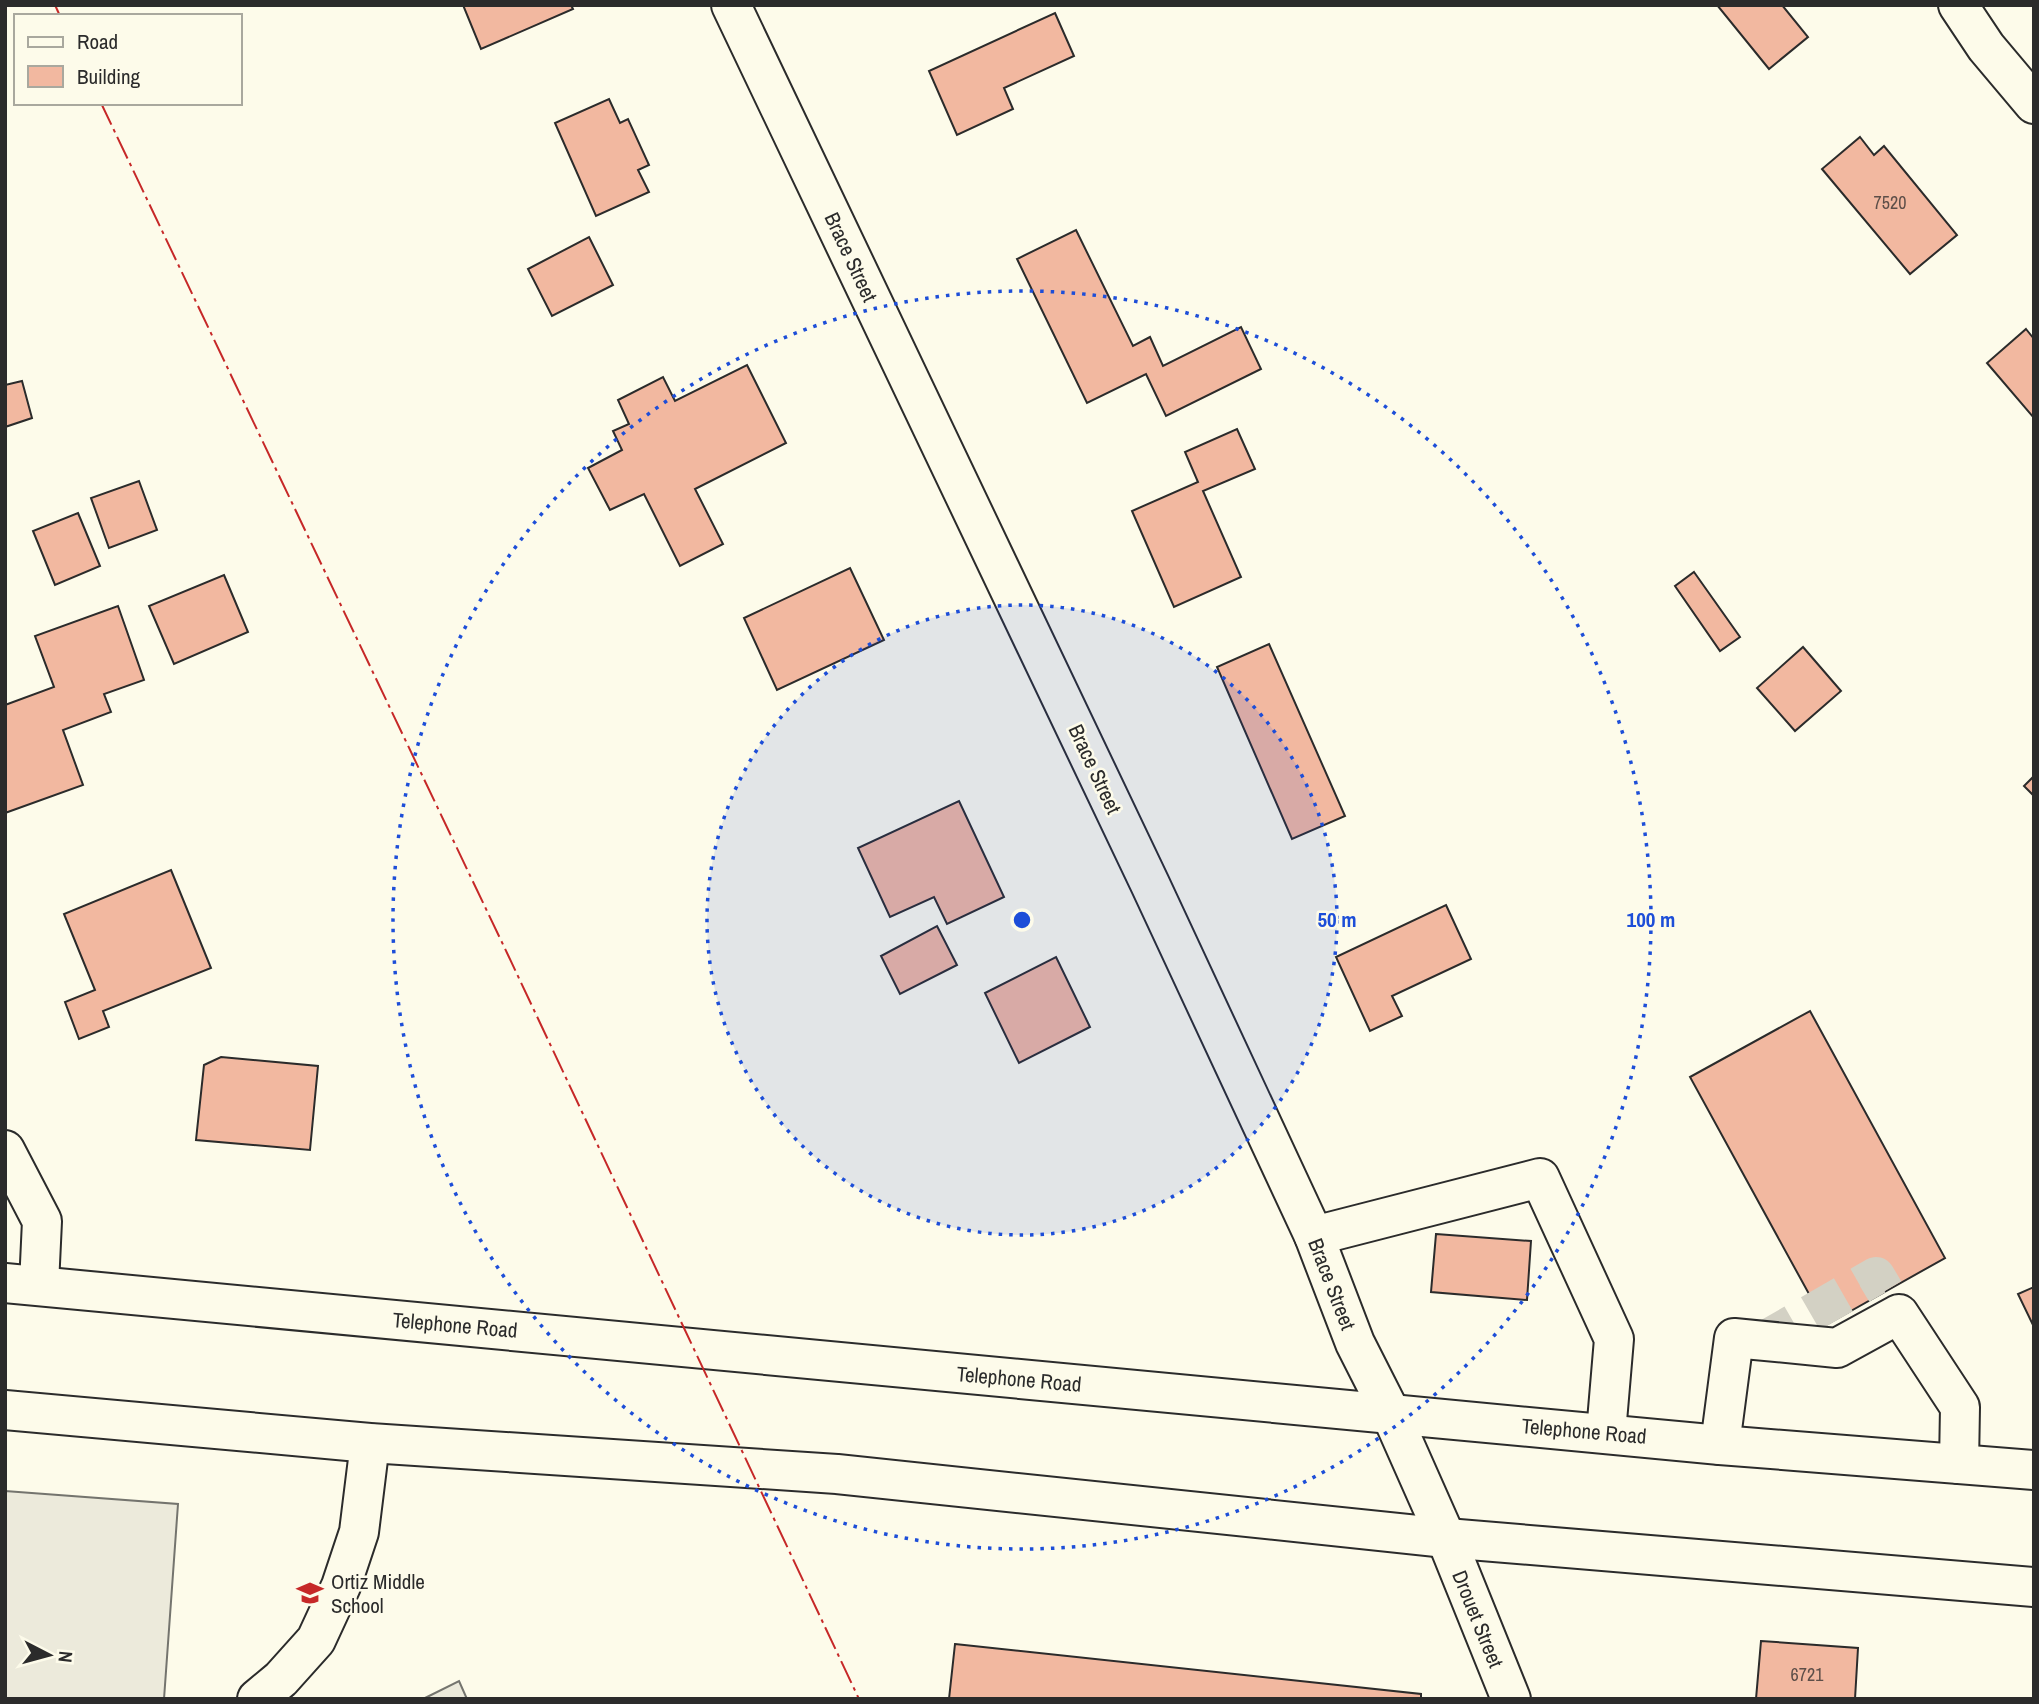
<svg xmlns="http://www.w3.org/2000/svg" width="2039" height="1704" viewBox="0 0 2039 1704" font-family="'Archivo Narrow',sans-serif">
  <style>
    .parking { fill: #eceadb; stroke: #74746e; stroke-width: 2 }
    .building { fill: #f2b8a0; stroke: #2b2b2b; stroke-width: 2 }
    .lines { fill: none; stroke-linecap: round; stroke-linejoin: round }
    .minor-tunnel { stroke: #d3d1c4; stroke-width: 38; stroke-dasharray: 38 19; stroke-linecap: butt }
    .minor-casing { stroke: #2b2b2b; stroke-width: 42 }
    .major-casing { stroke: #2b2b2b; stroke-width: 42 }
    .minor { stroke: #fdfbea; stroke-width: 38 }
    .major { stroke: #fdfbea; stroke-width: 38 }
    .power { stroke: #c62828; stroke-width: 2; stroke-dasharray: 24 5 3.5 5; stroke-linecap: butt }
    .ring { fill: none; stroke: #1d4ed8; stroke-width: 3.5; stroke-dasharray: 3.5 7 }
    .labels { text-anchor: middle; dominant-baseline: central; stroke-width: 5; stroke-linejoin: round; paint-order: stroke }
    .number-label { font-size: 18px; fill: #5d4e48 }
    .street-label { font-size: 21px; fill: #2b2b2b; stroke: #fdfbea }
    .poi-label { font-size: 21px; fill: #2b2b2b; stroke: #fdfbea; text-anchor: start }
    .centre { fill: #1d4ed8; stroke: #fdfbea; stroke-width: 3.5 }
    .ring-label { font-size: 21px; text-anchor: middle; font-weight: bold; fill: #1d4ed8; stroke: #fdfbea; stroke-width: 5; stroke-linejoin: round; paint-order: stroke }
  </style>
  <rect width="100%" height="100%" fill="#fdfbea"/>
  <!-- parking -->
  <g class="parking">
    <polygon points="5,1491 178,1504 164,1699 5,1699"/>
    <polygon points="459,1681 467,1699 423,1699"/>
  </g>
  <!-- building -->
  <g class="building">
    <polygon points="463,5 571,5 573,9 481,49"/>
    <polygon points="1717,5 1782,5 1808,37 1769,69"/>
    <polygon points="1055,13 1074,56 1004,88 1013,109 957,135 929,71"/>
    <polygon points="609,99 620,123 628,119 649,165 638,170 649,192 596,216 555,123"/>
    <polygon points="1860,137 1874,155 1884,146 1957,235 1910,274 1822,169"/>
    <polygon points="1076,230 1133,346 1150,337 1163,366 1241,327 1261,369 1166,416 1146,374 1087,403 1017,259"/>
    <polygon points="589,237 613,285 552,316 528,269"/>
    <polygon points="2026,329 2034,339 2034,418 1987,363"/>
    <polygon points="747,365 786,443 695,489 723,544 680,566 644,494 610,510 588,468 622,450 613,431 629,424 618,400 663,377 675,401"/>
    <polygon points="22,381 32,418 5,427 5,385"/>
    <polygon points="1237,429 1255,469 1203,491 1241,577 1174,607 1132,511 1198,482 1185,452"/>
    <polygon points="139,481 157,530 109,548 91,498"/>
    <polygon points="78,513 100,566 55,585 33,531"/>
    <polygon points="850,568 884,640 777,690 744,618"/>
    <polygon points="1694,572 1740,637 1720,651 1675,586"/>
    <polygon points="224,575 248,632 174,664 149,606"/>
    <polygon points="118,606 144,680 104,694 111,712 63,730 83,785 5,813 5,705 54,687 35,636"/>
    <polygon points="1269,644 1345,816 1292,839 1217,667"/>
    <polygon points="1803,647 1841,691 1795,731 1757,688"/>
    <polygon points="2034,776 2034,796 2024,786"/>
    <polygon points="959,801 1004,897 947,924 934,897 890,917 858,848"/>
    <polygon points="171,870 211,968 103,1011 109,1027 79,1039 65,1002 95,990 64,914"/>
    <polygon points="1446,905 1471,959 1392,996 1402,1016 1370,1031 1336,957"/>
    <polygon points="937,926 957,965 900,994 881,956"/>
    <polygon points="1056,957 1090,1027 1019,1063 985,993"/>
    <polygon points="1810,1011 1945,1258 1826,1325 1690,1077"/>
    <polygon points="221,1057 318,1066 310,1150 196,1140 204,1065"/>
    <polygon points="1436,1234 1531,1241 1527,1300 1431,1292"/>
    <polygon points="2034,1287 2034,1327 2018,1294"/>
    <polygon points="1761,1641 1858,1648 1855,1699 1756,1699"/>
    <polygon points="955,1644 1421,1694 1421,1699 949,1699"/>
  </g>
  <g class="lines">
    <!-- minor-tunnel -->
    <polyline class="minor-tunnel" points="1761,1342 1876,1276 1885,1291"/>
    <!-- minor casing -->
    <g class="minor-casing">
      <g id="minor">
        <polyline points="731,5 1150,884 1314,1236 1355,1343 1391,1414 1446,1538 1511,1699"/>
        <polyline points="1958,5 1986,47 2034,104"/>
        <polyline points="5,1150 42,1221 39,1285"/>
        <polyline points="1314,1236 1540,1178 1614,1339 1606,1433"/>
        <polyline points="1720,1445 1734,1338 1837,1348 1899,1314 1960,1407 1959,1464"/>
        <polyline points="257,1699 281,1679 316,1640 341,1586 359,1532 370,1443"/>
      </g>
    </g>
    <!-- major casing -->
    <g class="major-casing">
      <g id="major">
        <polyline points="5,1283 1391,1414 1720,1445 2034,1470"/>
        <polyline points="5,1410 370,1443 837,1474 1446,1538 2034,1587"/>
      </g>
    </g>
    <!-- minor -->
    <use href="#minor" class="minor"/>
    <!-- major -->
    <use href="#major" class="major"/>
    <!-- power -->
    <g class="power">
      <polyline points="55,5 60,16"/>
      <polyline points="101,103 508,955 859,1699"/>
    </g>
  </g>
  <!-- distance rings -->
  <circle cx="1022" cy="920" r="315" fill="#1d4ed8" fill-opacity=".12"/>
  <g class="ring">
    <circle cx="1022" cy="920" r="315"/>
    <circle cx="1022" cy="920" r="629"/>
  </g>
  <!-- icons -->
  <defs>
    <g id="school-bare" transform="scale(2.1)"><path d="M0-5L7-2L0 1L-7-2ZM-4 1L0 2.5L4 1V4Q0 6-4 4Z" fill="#c62828" stroke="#fdfbea" stroke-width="2.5" paint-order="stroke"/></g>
  </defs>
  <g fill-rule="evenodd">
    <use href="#school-bare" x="310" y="1593"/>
  </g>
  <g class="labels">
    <!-- number labels -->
    <g class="number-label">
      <text x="1890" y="202">7520</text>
      <text x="1807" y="1674">6721</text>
    </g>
    <!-- street labels -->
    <g class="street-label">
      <text transform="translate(851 257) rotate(65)">Brace Street</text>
      <text transform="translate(1095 769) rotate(65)">Brace Street</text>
      <text transform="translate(1332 1284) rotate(69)">Brace Street</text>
      <text transform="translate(455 1325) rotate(5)">Telephone Road</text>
      <text transform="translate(1019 1379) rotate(5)">Telephone Road</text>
      <text transform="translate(1584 1431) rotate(5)">Telephone Road</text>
      <text transform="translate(1478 1619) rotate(68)">Drouet Street</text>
    </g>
    <!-- poi labels -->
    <g class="poi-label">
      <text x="331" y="1581">Ortiz Middle<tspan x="331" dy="24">School</tspan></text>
    </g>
  </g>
  <circle cx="1022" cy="920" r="10" class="centre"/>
  <g class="ring-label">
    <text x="1337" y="927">50 m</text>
    <text x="1651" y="927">100 m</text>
  </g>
  <!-- border -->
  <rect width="2039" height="1704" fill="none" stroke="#2b2b2b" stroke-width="14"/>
  <!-- legend -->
  <rect x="14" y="14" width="228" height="91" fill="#fdfbea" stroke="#a9a89e" stroke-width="2"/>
  <rect x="28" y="37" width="35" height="10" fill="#fdfbea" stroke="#a9a89e" stroke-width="2"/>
  <text x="77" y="49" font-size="21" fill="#2b2b2b">Road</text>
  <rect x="28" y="66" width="35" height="21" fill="#f2b8a0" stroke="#a9a89e" stroke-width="2"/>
  <text x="77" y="84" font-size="21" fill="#2b2b2b">Building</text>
  <!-- north arrow -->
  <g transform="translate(49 1655) rotate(96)" stroke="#fdfbea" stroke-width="5" paint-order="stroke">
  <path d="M0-5L12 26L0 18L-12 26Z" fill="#2b2b2b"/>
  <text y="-10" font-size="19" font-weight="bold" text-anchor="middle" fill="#2b2b2b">N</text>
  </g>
</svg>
